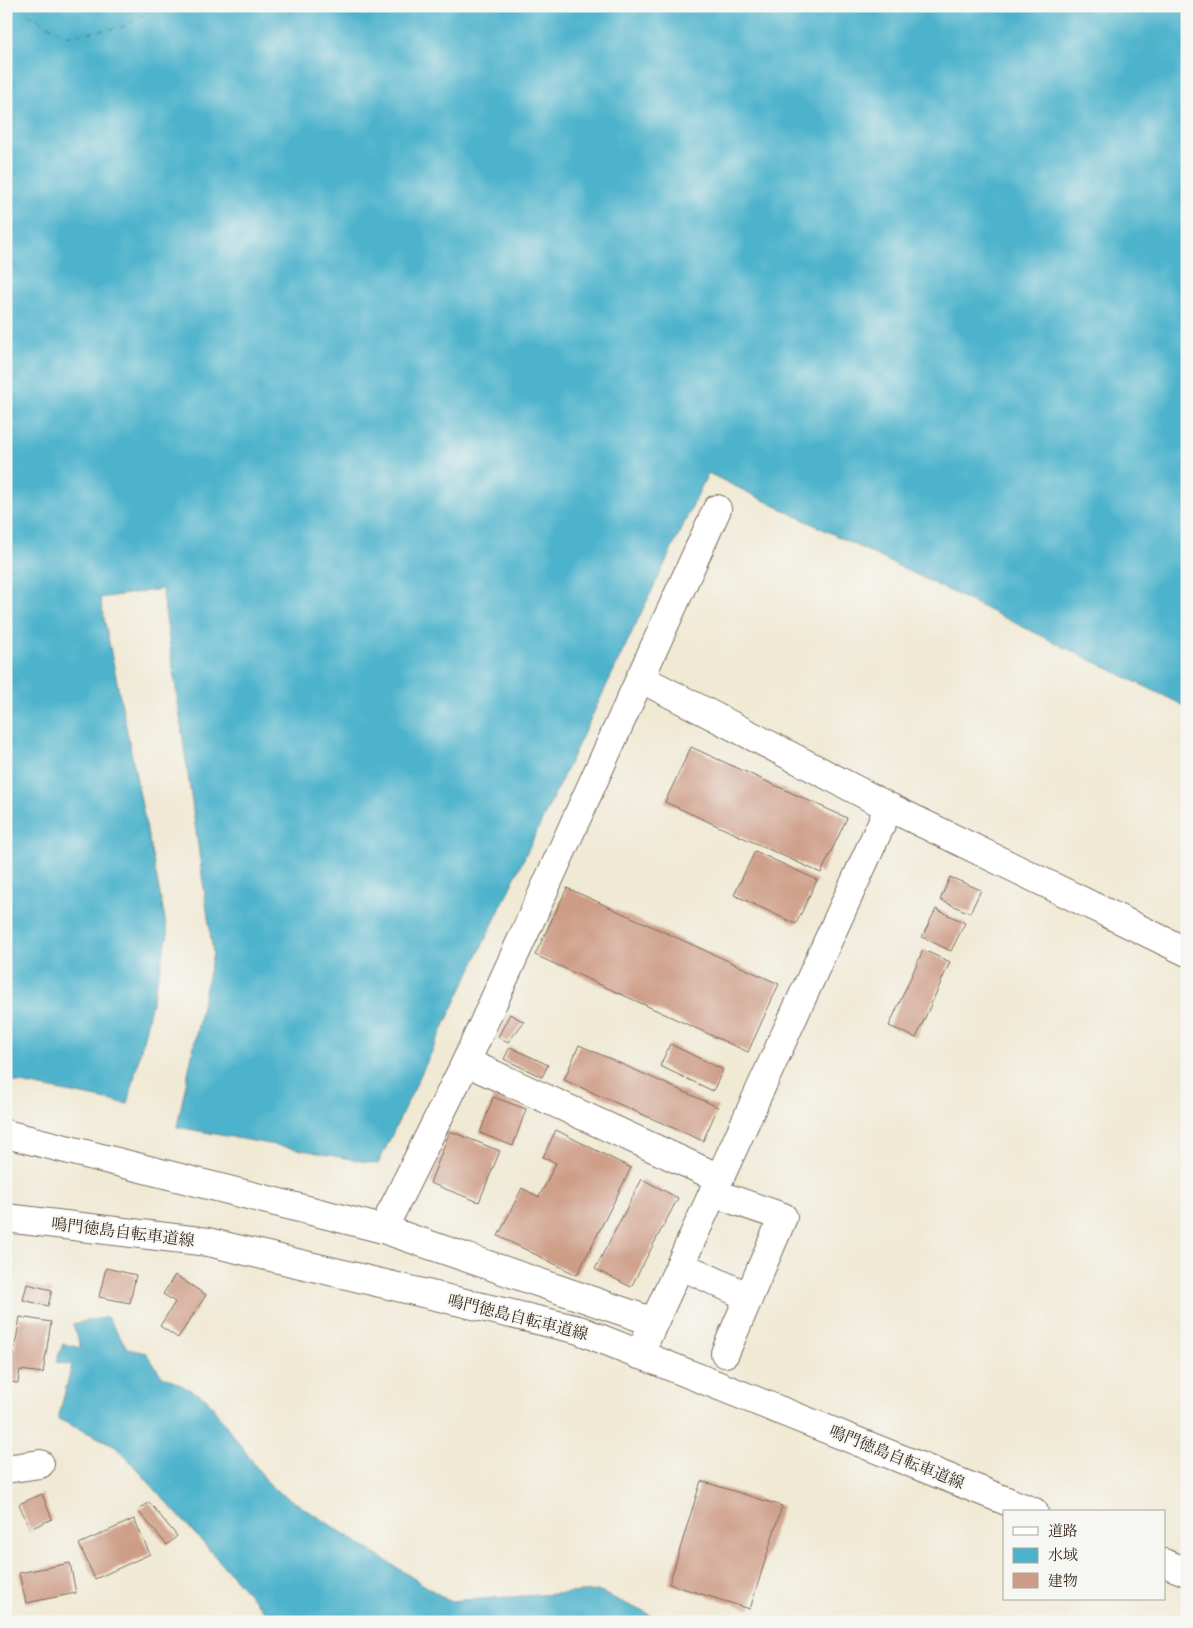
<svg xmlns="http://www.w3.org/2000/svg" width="1193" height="1628" viewBox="0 0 1193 1628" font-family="'EB Garamond','Noto Serif JP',serif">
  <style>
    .water { fill: #4db3cc; stroke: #446e75 }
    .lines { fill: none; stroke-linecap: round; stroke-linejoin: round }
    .ferry { stroke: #415a5b; stroke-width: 1; stroke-dasharray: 6 5; stroke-linecap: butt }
    .building { fill: #ce9d87 }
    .minor-casing { stroke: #7a6d5e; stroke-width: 30 }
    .tertiary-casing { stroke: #7a6d5e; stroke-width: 30 }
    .secondary-casing { stroke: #7a6d5e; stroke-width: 30 }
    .minor { stroke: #fff; stroke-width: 28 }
    .tertiary { stroke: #fff; stroke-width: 28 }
    .secondary { stroke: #fff; stroke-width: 28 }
    .labels { text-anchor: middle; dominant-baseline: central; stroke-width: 4; stroke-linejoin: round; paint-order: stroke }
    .street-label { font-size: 16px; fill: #3b2a1e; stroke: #f6f6f2 }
  </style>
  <rect width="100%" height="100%" fill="#f6f6f2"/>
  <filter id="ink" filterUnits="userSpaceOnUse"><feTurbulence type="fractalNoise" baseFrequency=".02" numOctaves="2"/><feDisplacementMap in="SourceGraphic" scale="10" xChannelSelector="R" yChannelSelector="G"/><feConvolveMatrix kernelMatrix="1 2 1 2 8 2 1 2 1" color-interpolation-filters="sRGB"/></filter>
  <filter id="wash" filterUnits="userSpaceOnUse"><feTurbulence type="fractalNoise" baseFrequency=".0096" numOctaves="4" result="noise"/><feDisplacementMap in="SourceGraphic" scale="20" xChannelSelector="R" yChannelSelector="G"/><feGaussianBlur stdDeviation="1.12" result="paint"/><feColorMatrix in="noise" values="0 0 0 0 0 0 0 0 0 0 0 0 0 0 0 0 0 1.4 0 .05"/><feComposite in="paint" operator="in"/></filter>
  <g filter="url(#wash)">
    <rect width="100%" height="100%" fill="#f0e9d4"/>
    <!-- water -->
    <g class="water">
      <polygon points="6,6 1187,6 1187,707 708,473 378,1164 177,1127 213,953 162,589 100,598 168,934 128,1104 6,1080"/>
      <polygon points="107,1317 128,1349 146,1353 161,1375 206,1398 271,1487 449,1601 598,1591 666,1622 274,1622 116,1446 58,1419 72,1365 56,1362 63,1344 81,1348 73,1324"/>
    </g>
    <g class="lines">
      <!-- ferry -->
      <polyline class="ferry" points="20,6 28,14 66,36 123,27 152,10 156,6"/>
    </g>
    <g id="blocks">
      <!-- building -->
      <g class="building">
        <polygon points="691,747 847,818 821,873 665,802"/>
        <polygon points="755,851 817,880 796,924 734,895"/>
        <polygon points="950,877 981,890 970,913 940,900"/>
        <polygon points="567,888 779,984 748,1052 535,955"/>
        <polygon points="936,909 965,923 951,951 922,937"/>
        <polygon points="923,950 950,962 916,1038 889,1026"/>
        <polygon points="510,1014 524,1022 508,1042 498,1037"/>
        <polygon points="670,1044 723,1070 713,1091 660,1066"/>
        <polygon points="579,1045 718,1107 703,1141 564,1080"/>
        <polygon points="510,1047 548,1065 542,1077 504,1059"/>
        <polygon points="493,1097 526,1109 513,1146 480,1133"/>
        <polygon points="556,1130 631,1168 577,1275 498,1236 522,1188 539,1197 556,1163 543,1157"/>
        <polygon points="450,1131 500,1151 479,1202 430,1183"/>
        <polygon points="642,1179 678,1198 631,1287 595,1269"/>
        <polygon points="106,1268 136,1275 130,1303 99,1297"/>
        <polygon points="175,1275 206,1295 178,1338 160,1326 175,1302 163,1294"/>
        <polygon points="27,1284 52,1290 48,1306 23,1300"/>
        <polygon points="20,1317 51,1322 43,1373 20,1370 18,1383 9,1382"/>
        <polygon points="701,1481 782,1506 750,1609 669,1584"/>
        <polygon points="42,1494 52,1519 30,1529 19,1504"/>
        <polygon points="149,1502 177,1536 167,1545 138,1511"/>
        <polygon points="134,1519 150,1554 95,1579 79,1544"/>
        <polygon points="70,1563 76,1593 26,1603 19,1573"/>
        <polygon points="6,1599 11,1613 6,1615"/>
      </g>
    </g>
  </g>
  <g filter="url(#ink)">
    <use href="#blocks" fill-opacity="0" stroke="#7a6d5e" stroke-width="1"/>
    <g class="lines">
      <!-- minor casing -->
      <g class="minor-casing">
        <g id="minor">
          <polyline points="640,678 889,807"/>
          <polyline points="6,1134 383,1229 466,1062 717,509"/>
          <polyline points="713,1193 783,1217 725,1353"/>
          <polyline points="383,1229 654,1322"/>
          <polyline points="680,1265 749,1297"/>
          <polyline points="6,1469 40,1464"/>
        </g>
      </g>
      <!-- tertiary casing -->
      <g class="tertiary-casing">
        <g id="tertiary">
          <polyline points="466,1062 719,1178"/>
          <polyline points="639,1355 889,807 1187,952"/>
        </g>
      </g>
      <!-- secondary casing -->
      <g class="secondary-casing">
        <g id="secondary">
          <polyline points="6,1218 208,1242 579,1330 1034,1512"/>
          <polyline points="1164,1563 1187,1572"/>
        </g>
      </g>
      <!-- minor -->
      <use href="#minor" class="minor"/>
      <!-- tertiary -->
      <use href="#tertiary" class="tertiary"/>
      <!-- secondary -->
      <use href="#secondary" class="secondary"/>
    </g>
  </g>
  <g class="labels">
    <!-- street labels -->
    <g class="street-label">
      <text transform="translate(123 1232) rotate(7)">鳴門徳島自転車道線</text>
      <text transform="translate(518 1317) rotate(14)">鳴門徳島自転車道線</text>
      <text transform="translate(897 1457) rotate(22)">鳴門徳島自転車道線</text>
    </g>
  </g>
  <!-- margin -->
  <rect width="1193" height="1628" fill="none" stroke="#f6f6f2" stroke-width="25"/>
  <!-- legend -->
  <rect x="1003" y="1510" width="162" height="90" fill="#f6f6f2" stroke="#aba49d"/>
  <rect x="1013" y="1527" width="25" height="8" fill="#ffffff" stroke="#aba49d"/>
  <text x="1048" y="1536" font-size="15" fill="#3b2a1e">道路</text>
  <rect x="1013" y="1548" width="25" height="15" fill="#4db3cc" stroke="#aba49d"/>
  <text x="1048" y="1560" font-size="15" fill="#3b2a1e">水域</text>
  <rect x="1013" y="1573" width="25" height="15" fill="#ce9d87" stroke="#aba49d"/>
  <text x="1048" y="1586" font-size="15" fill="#3b2a1e">建物</text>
</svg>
